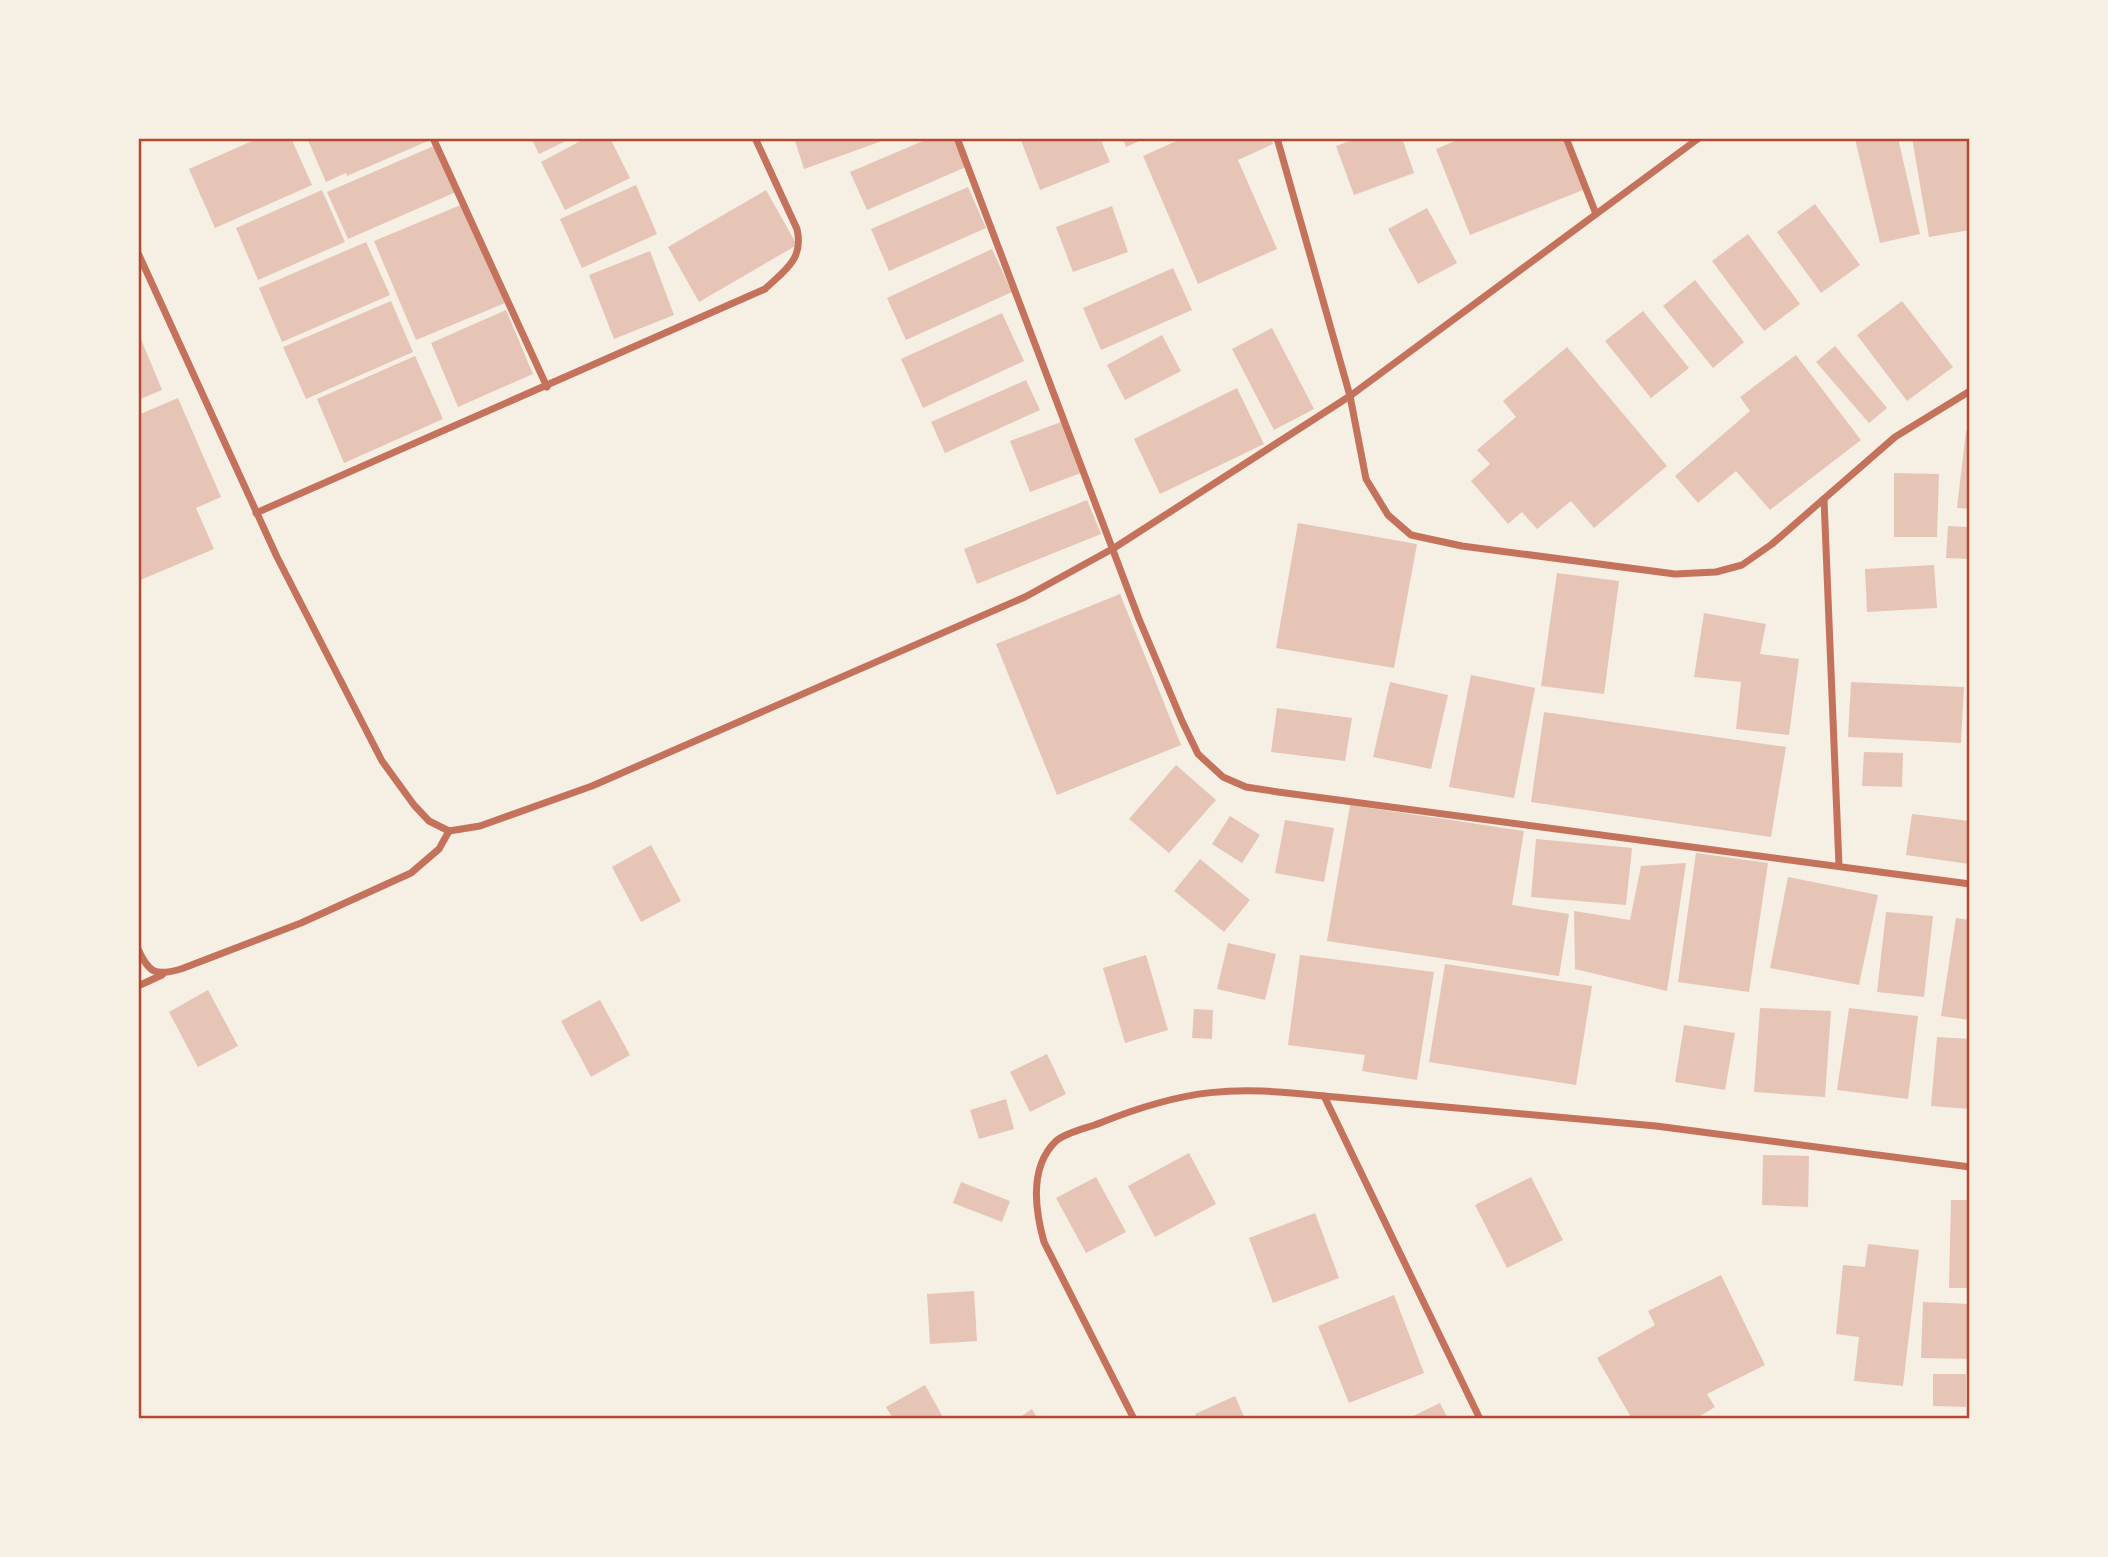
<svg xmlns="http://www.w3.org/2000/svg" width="2108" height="1557" viewBox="0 0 2108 1557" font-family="'Fira Sans',sans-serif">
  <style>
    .building { fill: #e6c5b7 }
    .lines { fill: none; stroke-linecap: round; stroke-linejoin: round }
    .minor { stroke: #c5725c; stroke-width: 7 }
    .neatline { fill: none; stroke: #b5482f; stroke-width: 2.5 }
  </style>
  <rect width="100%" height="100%" fill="#f6efe4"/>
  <!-- building -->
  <g class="building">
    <polygon points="259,138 291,138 312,185 215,228 189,169"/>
    <polygon points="307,138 427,138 428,141 347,176 346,173 326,182"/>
    <polygon points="531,138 572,138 539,154"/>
    <polygon points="586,138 610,138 630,178 565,210 541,162"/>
    <polygon points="794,138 881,138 882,141 804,169"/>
    <polygon points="930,138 953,138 966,167 867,210 850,172"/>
    <polygon points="1020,138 1100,138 1110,162 1040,190"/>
    <polygon points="1123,138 1146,138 1126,147"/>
    <polygon points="1183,138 1270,138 1273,144 1238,160 1277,249 1198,284 1143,156"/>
    <polygon points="1358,138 1402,138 1414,173 1354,195 1336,146"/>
    <polygon points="1462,138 1562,138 1583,190 1470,235 1436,149"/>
    <polygon points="1898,138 1920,234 1880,243 1855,139"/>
    <polygon points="1912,138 1970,138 1970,230 1929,237"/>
    <polygon points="436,145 456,192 348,239 327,192"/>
    <polygon points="636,185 657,234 582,268 560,219"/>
    <polygon points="968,187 986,228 889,271 871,229"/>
    <polygon points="322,190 345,242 258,280 236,228"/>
    <polygon points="766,190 797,245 699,302 668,247"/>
    <polygon points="463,204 505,303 416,340 374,241"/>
    <polygon points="1815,204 1860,265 1821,293 1777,232"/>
    <polygon points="1112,206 1128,252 1073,272 1056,227"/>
    <polygon points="1427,208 1457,263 1418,284 1388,229"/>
    <polygon points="1748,234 1800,304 1764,331 1712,261"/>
    <polygon points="366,242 390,295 282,342 259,288"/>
    <polygon points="992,249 1012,292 906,340 887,298"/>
    <polygon points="650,251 674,315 614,339 589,275"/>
    <polygon points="1173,268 1192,310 1101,350 1083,308"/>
    <polygon points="1695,280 1744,342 1713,368 1663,306"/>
    <polygon points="391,301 413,352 306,399 283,347"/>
    <polygon points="1902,301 1953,367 1907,401 1857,335"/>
    <polygon points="506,310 533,374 458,407 431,343"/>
    <polygon points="1643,311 1689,368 1651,398 1605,341"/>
    <polygon points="1002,313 1024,361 923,408 901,359"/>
    <polygon points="1272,328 1314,409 1274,430 1232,349"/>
    <polygon points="138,332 162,390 138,400"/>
    <polygon points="1162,335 1181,371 1125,400 1107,365"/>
    <polygon points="1835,346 1887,408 1869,423 1816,362"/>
    <polygon points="1567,347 1667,466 1594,528 1571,501 1537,529 1522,512 1508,524 1471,481 1490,464 1477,450 1516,417 1503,401"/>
    <polygon points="1796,355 1861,440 1770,510 1736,471 1698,503 1675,476 1750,411 1740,397"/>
    <polygon points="415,356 443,419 344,463 317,399"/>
    <polygon points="1026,380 1040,410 945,453 931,422"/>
    <polygon points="1237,388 1264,444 1160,494 1134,439"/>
    <polygon points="178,398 221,497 196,508 214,549 138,581 138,415"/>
    <polygon points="1061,422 1081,473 1030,492 1010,441"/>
    <polygon points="1966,431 1970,431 1970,509 1957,508"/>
    <polygon points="1894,473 1939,474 1937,537 1894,537"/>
    <polygon points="1087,500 1101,534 977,584 964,549"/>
    <polygon points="1298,523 1417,544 1394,668 1276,648"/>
    <polygon points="1948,526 1970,527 1970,559 1946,558"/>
    <polygon points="1934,565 1937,608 1867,612 1865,569"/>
    <polygon points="1557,573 1619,581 1604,694 1541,686"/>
    <polygon points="1120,594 1181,745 1057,795 996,644"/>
    <polygon points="1704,613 1766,624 1760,654 1799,659 1789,735 1736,729 1741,682 1694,677"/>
    <polygon points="1471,675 1535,688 1514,798 1449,787"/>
    <polygon points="1390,682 1448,695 1431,769 1373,757"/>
    <polygon points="1851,682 1964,687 1961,743 1848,737"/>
    <polygon points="1277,708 1352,718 1345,761 1271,752"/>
    <polygon points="1544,712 1786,747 1771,837 1531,802"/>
    <polygon points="1864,752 1903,753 1902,787 1862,786"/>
    <polygon points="1176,765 1216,800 1169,853 1129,819"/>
    <polygon points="1350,805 1524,831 1512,905 1569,914 1559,976 1327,941"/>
    <polygon points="1912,814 1970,821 1969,864 1906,855"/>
    <polygon points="1230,816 1260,835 1242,863 1212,844"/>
    <polygon points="1285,820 1334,828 1324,882 1275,873"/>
    <polygon points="1536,839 1632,848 1626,905 1531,897"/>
    <polygon points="651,845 681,901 641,922 612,867"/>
    <polygon points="1696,853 1768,863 1749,992 1678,982"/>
    <polygon points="1200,859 1250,900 1224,932 1174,891"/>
    <polygon points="1686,863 1667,991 1575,969 1574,911 1630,920 1641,866"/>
    <polygon points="1788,877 1878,895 1859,985 1770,968"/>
    <polygon points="1886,912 1933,916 1924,997 1877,992"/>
    <polygon points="1956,918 1970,920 1970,1020 1941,1016"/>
    <polygon points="1228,943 1276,954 1265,1000 1217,989"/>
    <polygon points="1146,955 1168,1030 1125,1043 1103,968"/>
    <polygon points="1300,955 1434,972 1417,1080 1362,1071 1365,1055 1288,1045"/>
    <polygon points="1445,964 1592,986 1576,1085 1429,1062"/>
    <polygon points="208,990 238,1046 198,1067 169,1012"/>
    <polygon points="600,1000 630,1055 591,1077 561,1021"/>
    <polygon points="1760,1008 1831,1011 1825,1097 1754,1092"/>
    <polygon points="1849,1008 1918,1016 1908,1099 1837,1090"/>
    <polygon points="1194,1009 1213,1010 1212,1039 1192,1038"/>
    <polygon points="1684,1025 1735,1033 1725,1090 1675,1082"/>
    <polygon points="1937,1037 1970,1039 1969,1109 1931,1106"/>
    <polygon points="1047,1054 1066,1094 1030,1112 1010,1072"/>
    <polygon points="1006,1099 1014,1129 979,1139 970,1110"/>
    <polygon points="1189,1153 1216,1204 1155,1237 1128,1186"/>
    <polygon points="1763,1155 1809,1156 1808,1207 1762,1205"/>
    <polygon points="1096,1177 1126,1232 1086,1253 1056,1198"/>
    <polygon points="1531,1177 1563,1240 1507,1268 1475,1205"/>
    <polygon points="961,1182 1010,1201 1002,1222 953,1203"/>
    <polygon points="1951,1200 1970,1200 1970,1288 1949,1288"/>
    <polygon points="1315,1213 1339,1278 1273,1303 1249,1238"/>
    <polygon points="1868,1244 1919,1250 1903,1386 1854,1381 1859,1337 1836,1334 1843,1265 1865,1267"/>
    <polygon points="1721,1275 1765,1365 1707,1394 1715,1407 1695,1419 1632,1419 1597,1358 1655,1325 1648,1311"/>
    <polygon points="974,1291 977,1341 930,1344 927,1294"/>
    <polygon points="1394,1295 1424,1373 1349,1403 1318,1326"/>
    <polygon points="1923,1302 1970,1304 1970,1359 1921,1358"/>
    <polygon points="1933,1374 1966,1374 1966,1407 1933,1406"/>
    <polygon points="925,1385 944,1419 893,1419 886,1407"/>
    <polygon points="1235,1396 1245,1419 1197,1419 1195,1414"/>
    <polygon points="1440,1403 1448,1419 1407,1419"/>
    <polygon points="1032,1409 1038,1419 1017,1419"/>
  </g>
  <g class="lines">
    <!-- minor -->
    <g class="minor">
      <polyline points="433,138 547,387"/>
      <polyline points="957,138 1139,619 1182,721 1198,754 1223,777 1246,787 1278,792 1970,884"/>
      <polyline points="1566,138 1596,214"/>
      <polyline points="1699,138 1350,396 1366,479 1388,515 1411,535 1462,546 1675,574 1716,572 1742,565 1772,544 1895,437 1970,391"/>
      <polyline points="138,253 277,557 382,761 414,805 429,821 449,831 480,826 592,786 1025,597 1114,548 1350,396 1277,138"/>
      <polyline points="1824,499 1839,866"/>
      <path d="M256,513L765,289C785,270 804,259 797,229L755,138"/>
      <path d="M138,949C149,974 156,976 181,969L301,923L411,873L439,849L449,831"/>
      <polyline points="138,986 162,975"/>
      <path d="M1134,1419L1044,1242C1035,1210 1029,1167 1056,1141C1066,1132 1088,1128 1100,1123C1187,1088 1233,1086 1324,1096"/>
      <polyline points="1480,1419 1324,1096 1656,1126 1970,1167"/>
    </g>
  </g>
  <!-- border -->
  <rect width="2108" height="1557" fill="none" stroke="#f6efe4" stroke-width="280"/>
  <rect x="140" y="140" width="1828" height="1277" class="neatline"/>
</svg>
